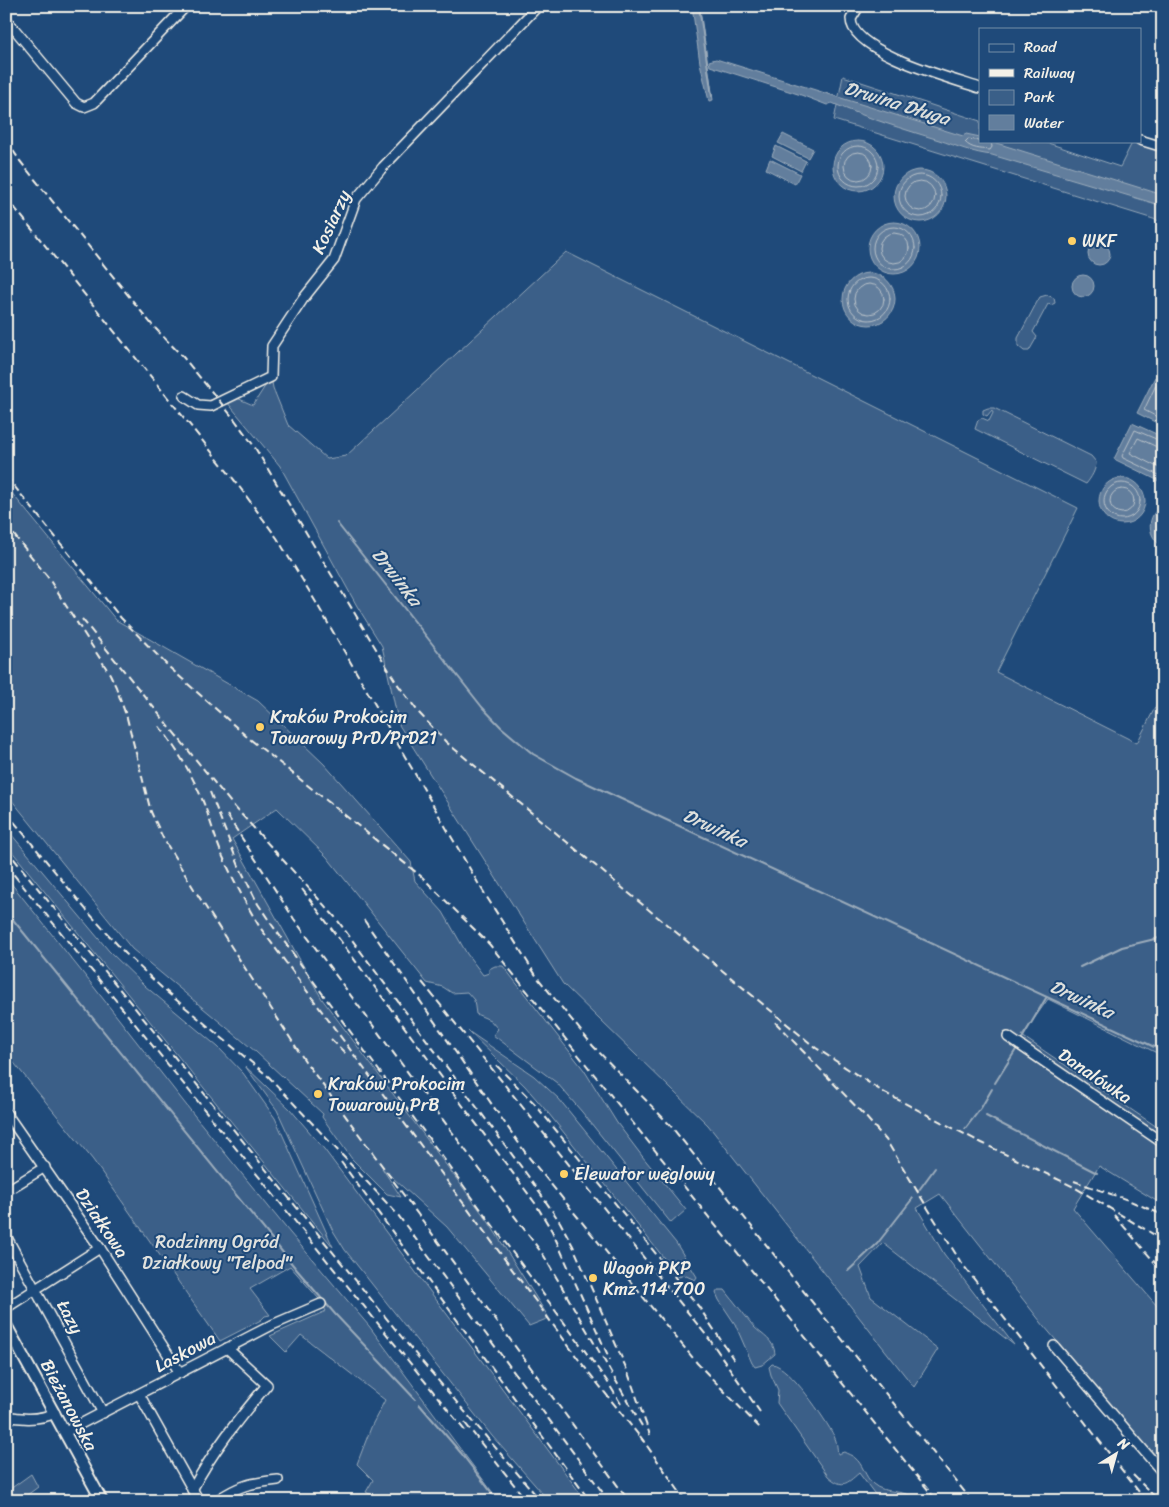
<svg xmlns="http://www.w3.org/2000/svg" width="1169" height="1507" viewBox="0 0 1169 1507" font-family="Sriracha,sans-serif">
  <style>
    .green { fill: #3a5f88; stroke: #97a8b8 }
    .water { fill: #627e9d; stroke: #9cacbb }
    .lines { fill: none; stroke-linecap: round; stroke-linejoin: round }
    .shore { stroke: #bac3ca; stroke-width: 1 }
    .stream { stroke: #9cacbb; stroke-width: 2 }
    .minor-casing { stroke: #f4f1e8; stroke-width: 12 }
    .tertiary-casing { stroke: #f4f1e8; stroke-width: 14 }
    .minor { stroke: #1f4a7a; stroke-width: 9 }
    .tertiary { stroke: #1f4a7a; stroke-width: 10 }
    .rail { stroke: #f4f1e8; stroke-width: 2; stroke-dasharray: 8 4; stroke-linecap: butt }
    .poi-dot { fill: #ffd166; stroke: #1f4a7a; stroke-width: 2 }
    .labels { text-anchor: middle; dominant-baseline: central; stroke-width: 4; stroke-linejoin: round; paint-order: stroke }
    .street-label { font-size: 18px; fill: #f4f1e8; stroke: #1f4a7a }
    .poi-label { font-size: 18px; fill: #f4f1e8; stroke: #1f4a7a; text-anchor: start }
    .park-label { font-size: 18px; fill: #e1e2de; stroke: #1f4a7a }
    .water-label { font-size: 19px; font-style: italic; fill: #dee0dd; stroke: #1f4a7a }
  </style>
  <rect width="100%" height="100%" fill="#1f4a7a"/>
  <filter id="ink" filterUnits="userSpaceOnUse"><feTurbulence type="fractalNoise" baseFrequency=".02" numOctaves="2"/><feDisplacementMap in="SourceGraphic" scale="10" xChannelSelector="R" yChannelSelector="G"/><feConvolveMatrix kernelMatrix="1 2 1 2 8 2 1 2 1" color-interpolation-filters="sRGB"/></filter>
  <g filter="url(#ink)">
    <!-- green -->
    <g class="green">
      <polygon points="843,76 980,121 980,141 1042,141 1120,167 1133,141 1163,151 1163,222 834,120"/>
      <polygon points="566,252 1078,508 996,672 1137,743 1163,692 1163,1056 1048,999 1022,1036 1163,1131 1163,1205 1099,1166 1073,1208 1163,1313 1163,1466 1044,1326 940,1194 917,1208 944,1254 1014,1345 883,1243 860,1267 871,1297 938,1349 914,1387 708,1125 563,984 399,725 382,646 357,606 280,466 227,402 237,398 253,405 271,377 273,388 288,425 327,459 346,456"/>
      <polygon points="1047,295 1054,298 1055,303 1051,305 1048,304 1033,332 1037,337 1029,351 1024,351 1018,346 1018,338 1037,302 1040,297"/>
      <path d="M988,408H994L1091,456L1096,462C1096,470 1091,478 1086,484L975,429L978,420L982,418L989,421L993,413L992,410L987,416L983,414V410Z"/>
      <polygon points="6,486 116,620 258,701 324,764 411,862 415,881 443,912 467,954 483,975 489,973 489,969 495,966 503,966 584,1070 617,1123 642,1156 686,1210 671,1223 582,1112 557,1083 493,1035 498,1029 490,1020 476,1014 474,1000 467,992 452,993 443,987 427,983 327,857 277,808 232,839 322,999 488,1221 549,1318 529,1326 447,1227 382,1168 401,1197 387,1194 352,1159 322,1117 323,1114 256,1052 132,949 6,793"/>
      <polygon points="6,828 109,951 145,986 218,1047 243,1073 275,1118 333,1247 6,844"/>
      <polygon points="6,877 86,977 194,1115 290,1233 369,1326 499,1501 381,1501 366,1492 373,1480 357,1464 372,1425 385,1400 301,1335 286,1352 270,1336 326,1311 319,1299 290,1266 250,1289 270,1315 265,1316 261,1320 220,1341 93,1160 6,1053"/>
      <polygon points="468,1031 534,1076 559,1099 676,1243 697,1277 695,1280 684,1275 679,1277 549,1114 525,1086"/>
      <polygon points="245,1066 290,1109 324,1149 586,1501 549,1501 492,1436 345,1250 332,1229 277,1110"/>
      <path d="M718,1290H725C735,1302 744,1315 754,1327C763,1336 774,1340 775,1354L762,1365L755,1367L752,1363L735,1324L719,1300L716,1293Z"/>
      <path d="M772,1364C789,1365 826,1420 834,1436C837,1441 837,1448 838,1454L844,1452C847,1454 852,1455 855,1458C863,1464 865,1477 873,1484C885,1495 906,1488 918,1501H880L859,1473C846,1484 843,1489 828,1476L777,1403L778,1390L771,1375L769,1367Z"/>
      <polygon points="31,1474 38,1487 19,1501 6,1501 6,1492"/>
    </g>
    <!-- water -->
    <g class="water">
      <polygon points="692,6 699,6 713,100 709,101 700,63"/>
      <path d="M716,59L963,136L966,134L980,137V141H990L1163,195V206L992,155C973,153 957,146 939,140C903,129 867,118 832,103L827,105L801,95L710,66L709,61Z"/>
      <polygon points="783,134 813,149 808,158 778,143"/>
      <circle cx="858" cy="166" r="25"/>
      <polygon points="776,146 806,161 801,171 772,156"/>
      <polygon points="770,159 800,174 795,184 766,169"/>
      <circle cx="920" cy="196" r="26"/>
      <circle cx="894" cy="248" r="26"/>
      <circle cx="1099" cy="254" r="11"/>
      <circle cx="869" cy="299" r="26"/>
      <circle cx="1083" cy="286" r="11"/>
      <polygon points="1155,377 1163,381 1163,426 1137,413"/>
      <polygon points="1132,423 1163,437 1163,483 1114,459"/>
      <circle cx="1122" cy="501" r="23"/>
      <path d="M1163,505V547C1147,537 1145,516 1163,505Z"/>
    </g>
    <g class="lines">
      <!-- shore -->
      <g class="shore">
        <path d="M982,141L968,139L965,142C971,149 981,149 990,150L992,147L991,141"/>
        <circle cx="858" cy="166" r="20"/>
        <circle cx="858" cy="166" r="14"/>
        <circle cx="920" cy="196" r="21"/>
        <circle cx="920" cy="196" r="15"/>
        <circle cx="894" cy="248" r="21"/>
        <circle cx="894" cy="248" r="15"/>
        <circle cx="869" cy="299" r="21"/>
        <circle cx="869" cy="299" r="15"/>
        <polyline points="1163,385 1156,385 1144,410 1163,420"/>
        <polyline points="1163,442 1135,430 1122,456 1123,458 1163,477"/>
        <polyline points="1163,448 1157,447 1138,438 1130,453 1163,470"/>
        <circle cx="1122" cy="501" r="18"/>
        <circle cx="1122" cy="501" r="12"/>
      </g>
      <!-- stream -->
      <g class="stream">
        <polyline points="699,6 712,96"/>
        <polyline points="337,523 482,707 501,727 533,754 576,778 1163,1051"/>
        <polyline points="6,911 297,1270 335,1314 415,1399"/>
        <polyline points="1080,967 1122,947 1163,937"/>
        <polyline points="1020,1042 1046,998"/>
        <polyline points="995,1083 1017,1048"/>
        <polyline points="986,1116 1097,1173"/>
        <polyline points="965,1129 981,1108 992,1089"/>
        <polyline points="919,1190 935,1168"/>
        <polyline points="848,1271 877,1244 913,1198"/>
        <polyline points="419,1404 461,1453 498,1501"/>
      </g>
      <!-- minor casing -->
      <g class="minor-casing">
        <g id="minor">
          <path d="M859,6L851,19C851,52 953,79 980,88"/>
          <polyline points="6,19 76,103 84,107 94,103 186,6"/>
          <polyline points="1140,140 1163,147"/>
          <polyline points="184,396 198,405 211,406 271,377 272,346 303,299 334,260 356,199 383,167 538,6"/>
          <polyline points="1008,1037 1163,1143"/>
          <polyline points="6,1113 100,1248 180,1373"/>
          <polyline points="6,1191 45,1167"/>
          <polyline points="6,1236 103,1413"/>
          <polyline points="6,1308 100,1248"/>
          <polyline points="1054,1346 1163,1473"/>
          <polyline points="139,1394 199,1501"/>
          <path d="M6,1416C21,1419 40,1420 55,1413"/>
          <polyline points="65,1432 272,1325 321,1304"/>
          <path d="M192,1490C212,1452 239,1418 267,1385L227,1348"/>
          <path d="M216,1501C239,1485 251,1483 278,1480"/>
        </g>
      </g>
      <!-- tertiary casing -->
      <g class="tertiary-casing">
        <polyline id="tertiary" points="6,1325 102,1501"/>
      </g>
      <!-- minor -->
      <use href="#minor" class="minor"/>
      <!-- tertiary -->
      <use href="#tertiary" class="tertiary"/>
      <!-- rail -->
      <g class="rail">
        <polyline points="6,140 20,161 153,326 183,357 235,420 254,446 396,682 419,713 446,742 816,1048 883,1092 982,1143 1074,1187 1163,1240"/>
        <polyline points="6,197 235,481 277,538 314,599 478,883 537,977 593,1046 670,1125 972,1501"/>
        <polyline points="6,476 121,618 169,667 246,736 422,877 490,945 937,1501"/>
        <polyline points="6,525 47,576 110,674 116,687 127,718 151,812 163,838 194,889 305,1061 629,1501"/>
        <polyline points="82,619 231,803 335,917 528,1176 560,1222 573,1246 627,1370 650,1435"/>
        <path d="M159,726C177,749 191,773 202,799C210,818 215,839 223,857C234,881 246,904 259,926L579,1360L644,1442"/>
        <polyline points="210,792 239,866 258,904 272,925 607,1381 621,1404"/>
        <polyline points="6,812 88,912 125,953 162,988 269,1077 398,1215 609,1501"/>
        <polyline points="227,815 294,919 544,1256 642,1426"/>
        <polyline points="6,849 413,1351 541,1501"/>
        <polyline points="6,865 466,1432"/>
        <polyline points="302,889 535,1203 552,1231 610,1360"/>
        <polyline points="364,920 527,1155 697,1363 760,1428"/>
        <polyline points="422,982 710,1340 760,1412"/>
        <polyline points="775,1022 864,1115 886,1140 960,1261 1146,1501"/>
        <polyline points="331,1039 348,1056"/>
        <polyline points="496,1065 534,1103 699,1307 734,1360"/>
        <polyline points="341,1162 590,1501"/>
        <polyline points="1074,1181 1128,1200 1163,1215"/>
        <polyline points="1114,1215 1163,1272"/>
        <polyline points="465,1423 527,1501"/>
        <polyline points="640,1436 686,1501"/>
        <polyline points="1133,1475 1159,1501"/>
      </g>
    </g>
  </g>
  <!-- markers -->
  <g class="poi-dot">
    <circle cx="1072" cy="241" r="5"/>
    <circle cx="260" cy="727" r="5"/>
    <circle cx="318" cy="1094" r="5"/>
    <circle cx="564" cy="1174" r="5"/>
    <circle cx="593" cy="1278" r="5"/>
  </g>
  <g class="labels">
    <!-- street labels -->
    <g class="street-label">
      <text transform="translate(331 222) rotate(-65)">Kosiarzy</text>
      <text transform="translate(1095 1076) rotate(34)">Danalówka</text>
      <text transform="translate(102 1223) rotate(56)">Działkowa</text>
      <text transform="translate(70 1317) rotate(62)">Łazy</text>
      <text transform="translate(185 1352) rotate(-28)">Laskowa</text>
      <text transform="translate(69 1405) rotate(62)">Bieżanowska</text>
    </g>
    <!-- poi labels -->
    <g class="poi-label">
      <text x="1082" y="241">WKF</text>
      <text x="270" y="717">Kraków Prokocim<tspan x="270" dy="21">Towarowy PrD/PrD21</tspan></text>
      <text x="328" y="1084">Kraków Prokocim<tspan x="328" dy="21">Towarowy PrB</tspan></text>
      <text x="574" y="1174">Elewator węglowy</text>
      <text x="603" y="1268">Wagon PKP<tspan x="603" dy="21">Kmz 114 700</tspan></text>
    </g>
    <!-- park labels -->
    <g class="park-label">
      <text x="217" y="1242">Rodzinny Ogród<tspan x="217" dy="21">Działkowy "Telpod"</tspan></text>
    </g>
    <!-- water labels -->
    <g class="water-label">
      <text transform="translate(897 103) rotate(17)">Drwina Długa</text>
      <text transform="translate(397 577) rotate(52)">Drwinka</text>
      <text transform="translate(715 828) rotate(25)">Drwinka</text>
      <text transform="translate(1082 999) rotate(25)">Drwinka</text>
    </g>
  </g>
  <!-- margin -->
  <rect width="1169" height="1507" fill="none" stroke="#1f4a7a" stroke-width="25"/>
  <rect x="12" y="12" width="1144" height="1482" fill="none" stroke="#f4f1e8" stroke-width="2" filter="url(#ink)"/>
  <!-- legend -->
  <rect x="979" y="28" width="162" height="115" fill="#1f4a7a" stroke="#748da6"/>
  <rect x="989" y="44" width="25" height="8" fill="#1f4a7a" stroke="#748da6"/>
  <text x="1024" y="52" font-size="15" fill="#f4f1e8">Road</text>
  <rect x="989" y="69" width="25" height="8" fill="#f4f1e8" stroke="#748da6"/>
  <text x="1024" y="78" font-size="15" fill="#f4f1e8">Railway</text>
  <rect x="989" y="90" width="25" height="15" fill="#3a5f88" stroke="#748da6"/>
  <text x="1024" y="102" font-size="15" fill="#f4f1e8">Park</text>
  <rect x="989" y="115" width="25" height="15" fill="#627e9d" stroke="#748da6"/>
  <text x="1024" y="128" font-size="15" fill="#f4f1e8">Water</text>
  <!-- north arrow -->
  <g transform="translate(1116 1454) rotate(37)" stroke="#1f4a7a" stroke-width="4" paint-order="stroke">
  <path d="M0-4L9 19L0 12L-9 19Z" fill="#f4f1e8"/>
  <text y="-8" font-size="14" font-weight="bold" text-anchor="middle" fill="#f4f1e8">N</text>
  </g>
</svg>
